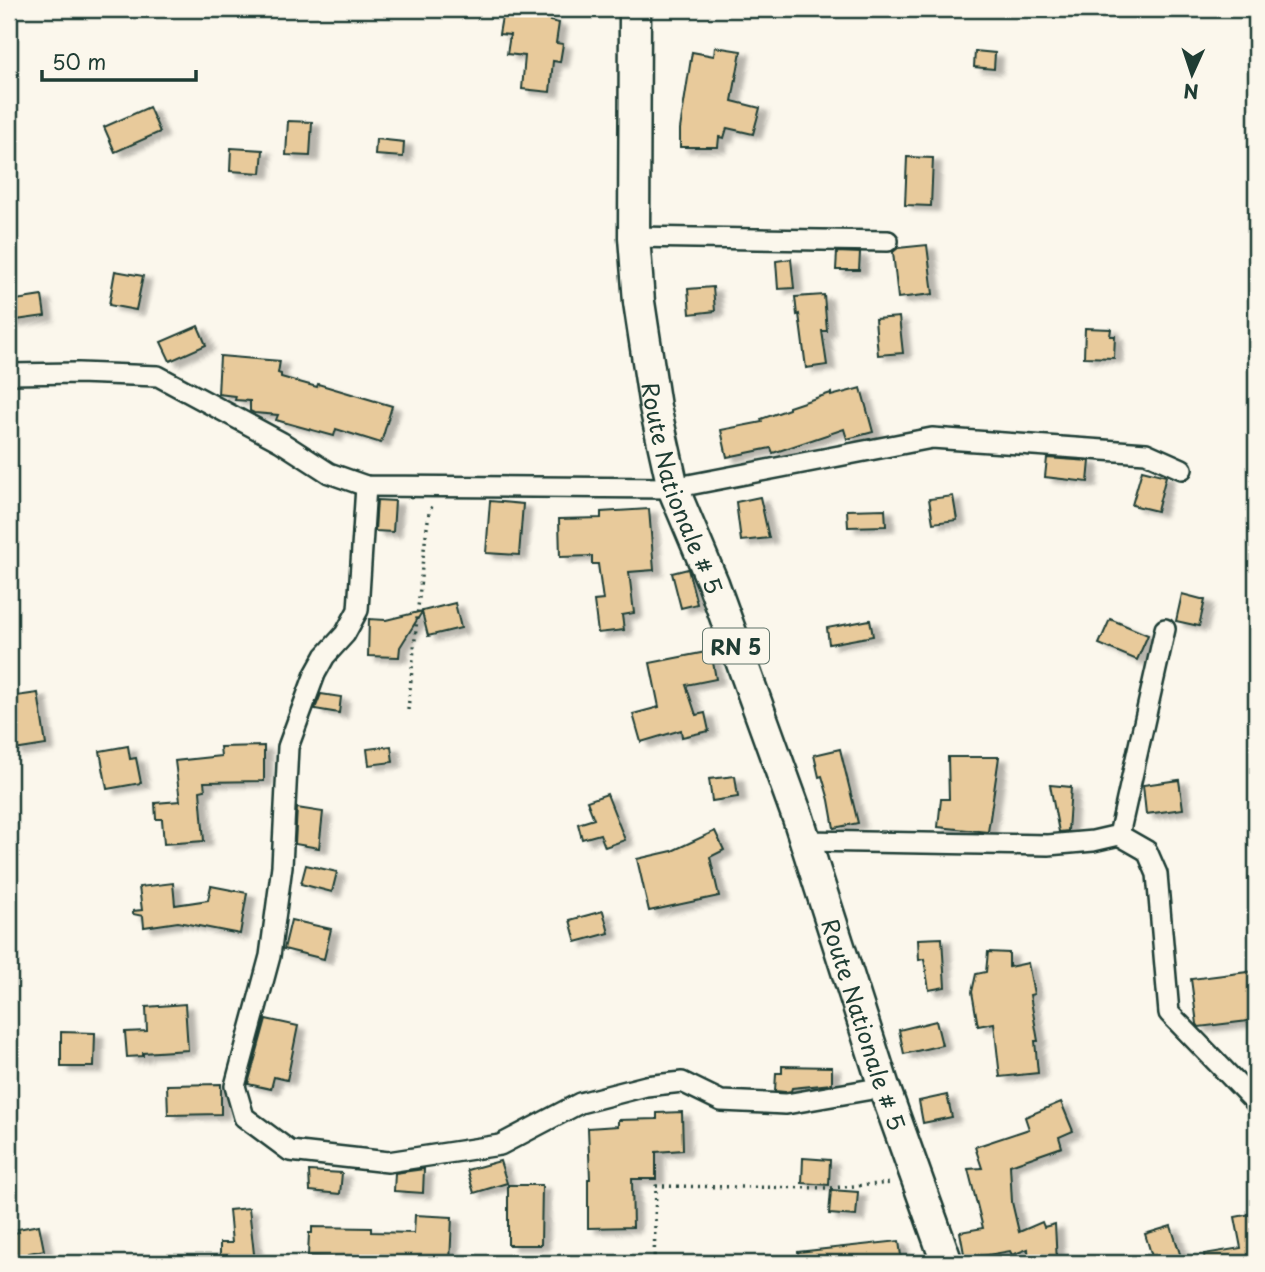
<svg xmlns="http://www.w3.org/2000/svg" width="1265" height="1272" viewBox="0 0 1265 1272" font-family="'Playpen Sans',sans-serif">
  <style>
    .building { fill: #e8ca9b; stroke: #1f3d34; stroke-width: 2; filter: url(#shadow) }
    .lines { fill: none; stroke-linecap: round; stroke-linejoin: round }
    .minor-casing { stroke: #1f3d34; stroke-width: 24 }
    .primary-casing { stroke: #1f3d34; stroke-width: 35 }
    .path { stroke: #1f3d34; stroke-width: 3.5; stroke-dasharray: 2 5; stroke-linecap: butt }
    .minor { stroke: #fbf7ec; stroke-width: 19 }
    .primary { stroke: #fbf7ec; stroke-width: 30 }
    .labels { text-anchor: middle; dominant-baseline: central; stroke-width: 6; stroke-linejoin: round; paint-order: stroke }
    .shield { fill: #fbf7ec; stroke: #61756b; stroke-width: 2 }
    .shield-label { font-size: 21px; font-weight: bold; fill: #1f3d34 }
    .street-label { font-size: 23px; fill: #1f3d34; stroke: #fbf7ec }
  </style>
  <defs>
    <filter id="shadow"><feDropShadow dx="8" dy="4.5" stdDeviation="2" flood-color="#0004"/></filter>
  </defs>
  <rect width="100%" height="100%" fill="#fbf7ec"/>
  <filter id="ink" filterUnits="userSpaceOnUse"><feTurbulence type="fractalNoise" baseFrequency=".0143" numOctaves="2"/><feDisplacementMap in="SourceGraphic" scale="14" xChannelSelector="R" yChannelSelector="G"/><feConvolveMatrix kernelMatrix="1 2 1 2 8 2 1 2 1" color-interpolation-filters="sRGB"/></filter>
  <g filter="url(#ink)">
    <!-- building -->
    <g class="building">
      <polygon points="503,11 551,18 550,21 559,23 556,43 563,44 560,62 553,61 550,92 522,89 525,56 507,54 510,35 499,34"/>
      <polygon points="715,47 741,51 732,101 760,108 753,134 727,128 724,138 719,137 718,147 680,147 680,129 692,52 714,56"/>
      <polygon points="975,51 995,53 994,69 974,67"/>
      <polygon points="149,107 160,132 115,152 104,127"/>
      <polygon points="288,121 312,122 310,156 286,155"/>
      <polygon points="376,139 404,142 403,157 375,155"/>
      <polygon points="231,148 263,150 261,173 230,171"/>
      <polygon points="907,157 933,158 931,206 905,205"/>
      <polygon points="927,245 933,294 898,298 893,252 898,248"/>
      <polygon points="837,252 860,253 859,270 836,270"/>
      <polygon points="791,259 794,288 778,289 776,261"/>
      <polygon points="115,271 143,276 136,310 109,305"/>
      <polygon points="713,287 715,311 690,314 688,289"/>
      <polygon points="824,295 827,331 822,331 827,365 806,368 799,314 797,315 795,297"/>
      <polygon points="42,296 45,316 9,321 9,301"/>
      <polygon points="899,317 903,353 878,355 875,319"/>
      <polygon points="198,326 206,345 170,361 161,342"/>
      <polygon points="1085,328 1111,329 1110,336 1115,336 1114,358 1084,357"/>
      <polygon points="220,356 280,361 278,373 281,374 281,377 317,387 318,384 392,406 381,443 336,429 334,436 301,427 276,420 278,415 254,413 250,411 250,401 235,400 236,396 218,394"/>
      <polygon points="861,388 873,432 847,439 844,429 773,453 771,448 727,457 721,430 762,422 761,419 789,409 789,407 831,393 831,396"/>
      <polygon points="1047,458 1090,461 1088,482 1045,477"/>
      <polygon points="1142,470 1166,476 1157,511 1132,505"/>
      <polygon points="953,496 957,520 933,523 929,499"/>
      <polygon points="760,497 769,538 741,541 736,502"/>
      <polygon points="377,500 395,501 393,532 375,531"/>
      <polygon points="490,501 523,504 519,555 486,553"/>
      <polygon points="649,509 654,570 629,572 634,613 622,615 624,630 598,633 594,601 603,600 598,564 592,564 592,556 560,557 559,519 601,518 601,512"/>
      <polygon points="885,509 886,526 848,527 847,510"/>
      <polygon points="688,569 697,604 681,608 672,573"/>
      <polygon points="1182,594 1205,600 1199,626 1176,621"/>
      <polygon points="455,603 461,628 428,636 422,612 400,647 399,657 368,656 369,619 386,620"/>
      <polygon points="1110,619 1148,635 1137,660 1099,644"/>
      <polygon points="870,620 873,636 829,644 827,628"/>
      <polygon points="711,651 716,679 686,685 696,715 705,713 709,731 682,737 681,730 641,742 633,714 659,707 650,663"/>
      <polygon points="38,693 46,745 14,750 9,717 9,697"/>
      <polygon points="321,694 341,697 339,713 315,709"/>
      <polygon points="128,746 130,759 136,758 141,783 107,789 100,751"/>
      <polygon points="264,746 264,781 204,782 205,790 200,791 204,841 164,844 162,819 156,819 155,803 180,801 175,761 221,756 220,747"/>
      <polygon points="391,746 393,762 369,765 367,749"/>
      <polygon points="840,749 858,823 834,828 829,800 822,776 819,777 814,755"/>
      <polygon points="948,757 999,757 988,832 938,827 941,799 949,799"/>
      <polygon points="735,776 738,797 712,801 709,779"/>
      <polygon points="1179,780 1183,809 1146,814 1143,785"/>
      <polygon points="1050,785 1071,787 1068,831 1059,832"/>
      <polygon points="607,794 625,840 605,847 600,834 582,839 578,824 594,819 587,801"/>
      <polygon points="297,808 323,812 319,848 295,844"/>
      <polygon points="715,831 724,850 710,857 719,896 649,911 637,859 672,851"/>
      <polygon points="306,865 337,872 332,892 301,884"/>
      <polygon points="173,883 175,905 208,900 211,886 247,893 240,934 178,922 144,927 143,916 133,914 133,911 142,910 139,887"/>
      <polygon points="603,911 609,933 576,942 570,920"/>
      <polygon points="291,920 331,929 324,959 284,949"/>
      <polygon points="942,938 945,987 929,990 924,959 919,960 918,939"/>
      <polygon points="988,952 1009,953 1009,967 1028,963 1034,994 1030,995 1038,1041 1035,1041 1038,1073 1000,1077 994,1023 978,1026 972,992 976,974 986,972"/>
      <polygon points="1256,971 1256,1020 1199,1027 1197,1024 1191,979"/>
      <polygon points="185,1004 188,1050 143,1053 143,1056 127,1057 125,1032 147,1031 146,1007"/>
      <polygon points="266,1019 298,1026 287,1080 274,1077 271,1089 248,1084"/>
      <polygon points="936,1021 942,1045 904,1054 899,1030"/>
      <polygon points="61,1032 95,1033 94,1067 61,1067"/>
      <polygon points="782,1066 832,1067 832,1084 792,1088 791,1091 785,1092 775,1091 776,1073 782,1073"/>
      <polygon points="221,1084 221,1114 168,1115 167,1085"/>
      <polygon points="947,1095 952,1117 923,1123 919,1101"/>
      <polygon points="1061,1102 1073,1131 1059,1137 1062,1147 1010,1165 1012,1202 1019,1232 1042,1222 1044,1227 1055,1224 1057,1263 1029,1263 1028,1249 1012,1255 1010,1251 965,1259 960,1232 983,1228 968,1169 982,1168 975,1147 1029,1129 1025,1117"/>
      <polygon points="682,1112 683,1150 656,1152 656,1179 632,1179 633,1227 588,1228 588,1179 590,1179 588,1128 618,1126 618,1120 657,1119 657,1113"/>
      <polygon points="803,1158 830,1160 829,1185 802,1183"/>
      <polygon points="500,1161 507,1183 474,1193 467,1170"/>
      <polygon points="424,1169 423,1193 394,1191 395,1173"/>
      <polygon points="309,1171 342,1173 340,1194 310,1191"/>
      <polygon points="508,1185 542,1185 541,1245 508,1245"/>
      <polygon points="831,1190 858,1192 856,1216 829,1214"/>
      <polygon points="249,1208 255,1263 220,1263 220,1243 232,1243 229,1210"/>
      <polygon points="1256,1213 1256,1263 1205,1263 1204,1254 1241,1248 1235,1217"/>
      <polygon points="415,1215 452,1217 450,1263 336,1263 336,1257 308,1256 309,1233 312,1233 312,1227 371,1228 371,1232 414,1233"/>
      <polygon points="39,1225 44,1250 29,1253 31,1263 9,1263 9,1234 19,1232 18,1229"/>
      <polygon points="1171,1226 1183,1263 1154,1263 1145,1234"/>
      <polygon points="899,1241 902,1263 799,1263 798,1252"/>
    </g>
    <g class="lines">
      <!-- minor casing -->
      <g class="minor-casing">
        <g id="minor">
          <polyline points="634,237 888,241"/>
          <polyline points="9,374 78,373 158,376 281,442 329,473 366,486 673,488 932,438 1146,453 1182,469"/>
          <polyline points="366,486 358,610 345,634 325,656 315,674 288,747 282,866 270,956 235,1086 244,1117 290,1151 388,1162 500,1145 580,1103 646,1086 682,1082 721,1101 786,1104 884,1087"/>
          <polyline points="1119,835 1147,851 1157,874 1169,1013 1256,1103"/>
          <polyline points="805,841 1048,845 1093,841 1119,835 1165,629"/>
        </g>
      </g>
      <!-- primary casing -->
      <g class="primary-casing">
        <g id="primary">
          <path id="s1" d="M635,9L634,237L639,302L655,407L673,488L713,583L798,818L884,1087L947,1263"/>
        </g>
      </g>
      <!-- path -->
      <g class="path">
        <polyline points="408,710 423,557 429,513 433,504"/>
        <polyline points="654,1263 656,1186 830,1188 892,1183"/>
      </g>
      <!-- minor -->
      <use href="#minor" class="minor"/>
      <!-- primary -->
      <use href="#primary" class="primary"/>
    </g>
  </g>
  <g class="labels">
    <!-- shield labels -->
    <rect class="shield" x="703" y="628.5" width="66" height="35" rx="5"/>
    <g class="shield-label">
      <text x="736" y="646">RN 5</text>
    </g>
    <!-- street labels -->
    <g class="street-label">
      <text stroke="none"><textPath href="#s1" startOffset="485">Route Nationale # 5</textPath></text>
      <text stroke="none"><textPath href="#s1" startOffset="1052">Route Nationale # 5</textPath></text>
    </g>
  </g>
  <!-- margin -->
  <rect width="1265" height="1272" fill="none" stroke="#fbf7ec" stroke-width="35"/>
  <rect x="18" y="18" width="1230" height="1237" fill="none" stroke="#1f3d34" stroke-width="2.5" filter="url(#ink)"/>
  <!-- north arrow -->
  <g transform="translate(1192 74) rotate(183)" stroke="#fbf7ec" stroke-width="5" paint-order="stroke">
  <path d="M0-5L12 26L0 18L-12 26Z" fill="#1f3d34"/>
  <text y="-10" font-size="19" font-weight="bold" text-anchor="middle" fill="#1f3d34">N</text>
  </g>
  <!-- scale -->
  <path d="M42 70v10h154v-10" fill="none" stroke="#1f3d34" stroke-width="3.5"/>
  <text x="52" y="70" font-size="21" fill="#1f3d34" stroke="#fbf7ec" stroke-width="5" paint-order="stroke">50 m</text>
</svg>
